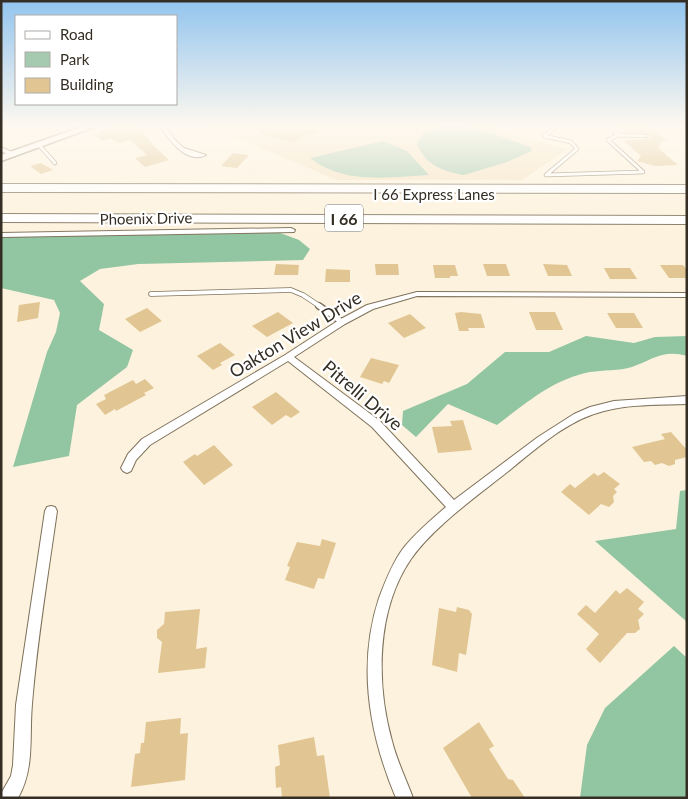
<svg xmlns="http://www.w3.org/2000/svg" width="688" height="799" viewBox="0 0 688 799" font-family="Lato,sans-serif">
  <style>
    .built { fill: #f6e4c3 }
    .green { fill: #a5cab0 }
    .forest { fill: #92c5a1 }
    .building { fill: #e1c693 }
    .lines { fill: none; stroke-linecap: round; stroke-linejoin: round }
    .service-far2-casing { stroke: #7f725c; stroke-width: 4.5 }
    .service-far1-casing { stroke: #7f725c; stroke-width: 5.5 }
    .service-casing { stroke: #7f725c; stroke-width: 8 }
    .minor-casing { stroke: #7f725c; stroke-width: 2 }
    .secondary-casing { stroke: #7f725c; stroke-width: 3 }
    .motorway-casing { stroke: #7f725c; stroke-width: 2 }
    .service-far2 { stroke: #fff; stroke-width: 3 }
    .service-far1 { stroke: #fff; stroke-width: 4 }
    .service { stroke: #fff; stroke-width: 5 }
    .minor { fill: #fff; fill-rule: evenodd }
    .secondary { fill: #fff; fill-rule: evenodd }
    .motorway { fill: #fff; fill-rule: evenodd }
    .labels { text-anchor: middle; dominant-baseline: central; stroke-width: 4.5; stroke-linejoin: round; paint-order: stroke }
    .far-street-label { font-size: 15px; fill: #342e24; stroke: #fff }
    .shield { fill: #fff; stroke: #716d66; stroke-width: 1 }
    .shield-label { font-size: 16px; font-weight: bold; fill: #342e24 }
    .street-label { font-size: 18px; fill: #342e24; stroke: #fff }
  </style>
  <rect width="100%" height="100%" fill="#fdf2dd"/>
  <!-- built -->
  <polygon class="built" points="206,125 485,125 568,149 522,180 337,180"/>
  <!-- green -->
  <g class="green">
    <path d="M444,125C474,125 502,137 530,147L532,151L507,162L464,175C443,171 424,165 417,143L424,133Z"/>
    <path d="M383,141L407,151L429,175C387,177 345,185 310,158Z"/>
  </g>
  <!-- forest -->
  <g class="forest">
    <polygon points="275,231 299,240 310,249 303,260 138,264 100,269 80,281 104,304 99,330 133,350 127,367 77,405 69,456 13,467 47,352 56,332 60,313 54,300 1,288 1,237"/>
    <path d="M586,336L634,343L655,337L687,336V356C663,349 652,360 632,367C619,371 603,370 590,372C553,379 525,404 497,425L448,404L416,437L402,425L403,411L467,384L505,352H549Z"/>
    <polygon points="687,490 687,622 595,541 676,529 680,491"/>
    <polygon points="674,646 687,658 687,798 580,798 587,745 605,708"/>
  </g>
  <!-- building -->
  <g class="building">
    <polygon points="119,125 138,125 154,146 169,160 145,167 135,158 147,155 130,140 119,143 110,138 103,141 94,135 101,133 98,131"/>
    <polygon points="253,125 329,125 315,135 308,134 294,142 262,134"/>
    <polygon points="617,125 646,125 668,141 663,140 658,148 678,165 655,166 637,161 641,156 624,141 655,138 649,137 647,133 630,132 617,128"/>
    <polygon points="233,153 249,155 237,168 221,166"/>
    <polygon points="41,163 53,170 41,174 30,166"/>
    <polygon points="276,264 299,265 298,275 274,275"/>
    <polygon points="375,264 398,264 399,275 376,275"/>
    <polygon points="483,264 506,264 510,276 487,276"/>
    <polygon points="543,264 567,265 572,276 548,276"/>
    <polygon points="433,265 455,265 458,276 450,276 450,278 435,278"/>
    <polygon points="660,265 683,265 687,270 687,278 669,278"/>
    <polygon points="604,268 630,268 637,279 610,279"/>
    <polygon points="326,269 350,270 350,282 325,282"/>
    <polygon points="40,302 38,318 17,322 19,305"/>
    <polygon points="147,308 162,321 140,332 125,319"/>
    <polygon points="278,312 293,323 267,337 252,326"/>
    <polygon points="461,312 481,314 485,328 468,328 469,331 459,331 455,313"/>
    <polygon points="529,312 555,312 563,330 536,330"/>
    <polygon points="607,313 634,313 643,328 616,328"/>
    <polygon points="410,314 426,328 404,338 388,323"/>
    <polygon points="220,343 235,355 220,363 222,365 213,370 197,356"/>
    <polygon points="371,358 399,365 389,383 384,381 382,384 360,377"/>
    <polygon points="145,379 154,388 144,393 146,395 116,411 115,409 105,415 96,404 106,399 104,395 133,380 136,384"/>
    <polygon points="276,392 300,412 291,418 286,415 272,425 252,407"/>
    <polygon points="463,420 472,450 438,453 432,427 452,426 450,421"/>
    <polygon points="671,432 687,450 687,457 675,460 675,464 669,466 662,463 655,465 651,461 644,462 632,447 665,439 661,434"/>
    <polygon points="214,445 233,465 204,485 183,462 195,454 197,456"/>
    <polygon points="604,472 620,484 614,489 617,492 613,496 614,502 609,507 601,504 589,515 561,492 570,484 575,488 594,473 598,476"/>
    <polygon points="322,539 336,543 324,579 318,578 314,589 285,580 290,567 287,566 297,542 320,546"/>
    <polygon points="627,588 644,602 638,609 644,614 638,620 640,629 635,633 627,633 600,663 586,649 599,634 577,614 586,605 595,613 616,590 620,594"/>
    <polygon points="457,607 469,610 472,614 466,655 459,653 457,672 432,665 439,608 456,612"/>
    <polygon points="200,609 196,649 207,647 205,668 158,673 162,642 157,638 157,630 164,624 165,612"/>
    <polygon points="181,718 180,734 188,733 185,780 131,787 135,754 140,753 141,743 144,743 146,722"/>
    <polygon points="479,722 494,746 489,749 508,779 513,780 525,798 472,798 443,748"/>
    <polygon points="314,737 317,756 324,755 330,798 282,798 281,787 276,788 275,767 280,765 278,745"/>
  </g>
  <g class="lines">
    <!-- service-far2 casing -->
    <g class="service-far2-casing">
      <g id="service-far2">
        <polyline points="56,125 60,130"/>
        <polyline points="558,125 544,136 571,142 577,149 546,175 643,172 608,140 618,135 608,125"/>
        <polyline points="618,135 646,136"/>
        <polyline points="39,145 55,163"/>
      </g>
    </g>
    <!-- service-far1 casing -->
    <g class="service-far1-casing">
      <polyline id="service-far1" points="151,294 291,290 303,295 321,307"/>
    </g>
    <!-- service casing -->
    <g class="service-casing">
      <polyline id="service" points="319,306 342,322"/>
    </g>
    <!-- minor casing -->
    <g class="minor-casing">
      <g id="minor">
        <path d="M159,125H164L176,141L184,148L206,155C187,165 168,139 159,125Z"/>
        <polygon points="1,147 14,153 15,154 12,156 1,151"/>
        <polygon points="291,228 295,230 294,232 1,237 1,233"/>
        <path d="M417,292L687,293V297L417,296L373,309L345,324L294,357L380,421L454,500L538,437L574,414L590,407L614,401L687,396V404C659,405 631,404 604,411C563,421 530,455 497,480C469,502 431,530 411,559C376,610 376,684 392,741C397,761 406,779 413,798H396C369,734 357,665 379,598C385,582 392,564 402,550C414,534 431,520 446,507L372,427L288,361L150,445L136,460L131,471L127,473L123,471L121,468L128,454L142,439L285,355L339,320L367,305Z"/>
        <path d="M51,506L55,507L57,511C48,575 37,640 32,704C29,737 35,768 18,798H1L2,792L11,776L13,765L16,705L45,511L47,507Z"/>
      </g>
    </g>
    <!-- secondary casing -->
    <g class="secondary-casing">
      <polygon id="secondary" points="87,125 100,125 1,161 1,155"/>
    </g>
    <!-- motorway casing -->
    <g class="motorway-casing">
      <g id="motorway">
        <polygon points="1,184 687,185 687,193 1,192"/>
        <polygon points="1,214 687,216 687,224 1,222"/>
      </g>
    </g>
    <!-- service-far2 -->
    <use href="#service-far2" class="service-far2"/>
    <!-- service-far1 -->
    <use href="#service-far1" class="service-far1"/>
    <!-- service -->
    <use href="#service" class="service"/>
    <!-- minor -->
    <use href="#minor" class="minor"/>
    <!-- secondary -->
    <use href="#secondary" class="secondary"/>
    <!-- motorway -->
    <use href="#motorway" class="motorway"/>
  </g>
  <!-- sky -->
  <linearGradient id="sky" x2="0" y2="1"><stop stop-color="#92c4ee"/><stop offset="0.53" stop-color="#fef9f0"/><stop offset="1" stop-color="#fef9f0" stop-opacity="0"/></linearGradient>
  <rect width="688" height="237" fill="url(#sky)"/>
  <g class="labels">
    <!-- far-street labels -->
    <g class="far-street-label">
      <text x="434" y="194">I 66 Express Lanes</text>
      <text transform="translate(146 218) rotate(-1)">Phoenix Drive</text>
    </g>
    <!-- shield labels -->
    <rect class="shield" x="325" y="204.5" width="38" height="27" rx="4"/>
    <g class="shield-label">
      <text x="344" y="218">I 66</text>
    </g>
    <!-- street labels -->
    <g class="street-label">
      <text transform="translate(295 334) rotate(-31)">Oakton View Drive</text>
      <text transform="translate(363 395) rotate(40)">Pitrelli Drive</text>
    </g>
  </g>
  <!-- border -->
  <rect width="688" height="799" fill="none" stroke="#342e24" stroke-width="5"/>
  <!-- legend -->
  <rect x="15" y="15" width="162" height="90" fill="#ffffff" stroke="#aeaba7"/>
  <rect x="25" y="31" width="25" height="8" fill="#ffffff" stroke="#aeaba7"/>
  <text x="60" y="40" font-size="15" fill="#342e24">Road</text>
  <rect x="25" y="52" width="25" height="15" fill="#a5cab0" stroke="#aeaba7"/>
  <text x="60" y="65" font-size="15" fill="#342e24">Park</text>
  <rect x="25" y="78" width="25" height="15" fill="#e1c693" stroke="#aeaba7"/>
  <text x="60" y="90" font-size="15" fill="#342e24">Building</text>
</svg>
